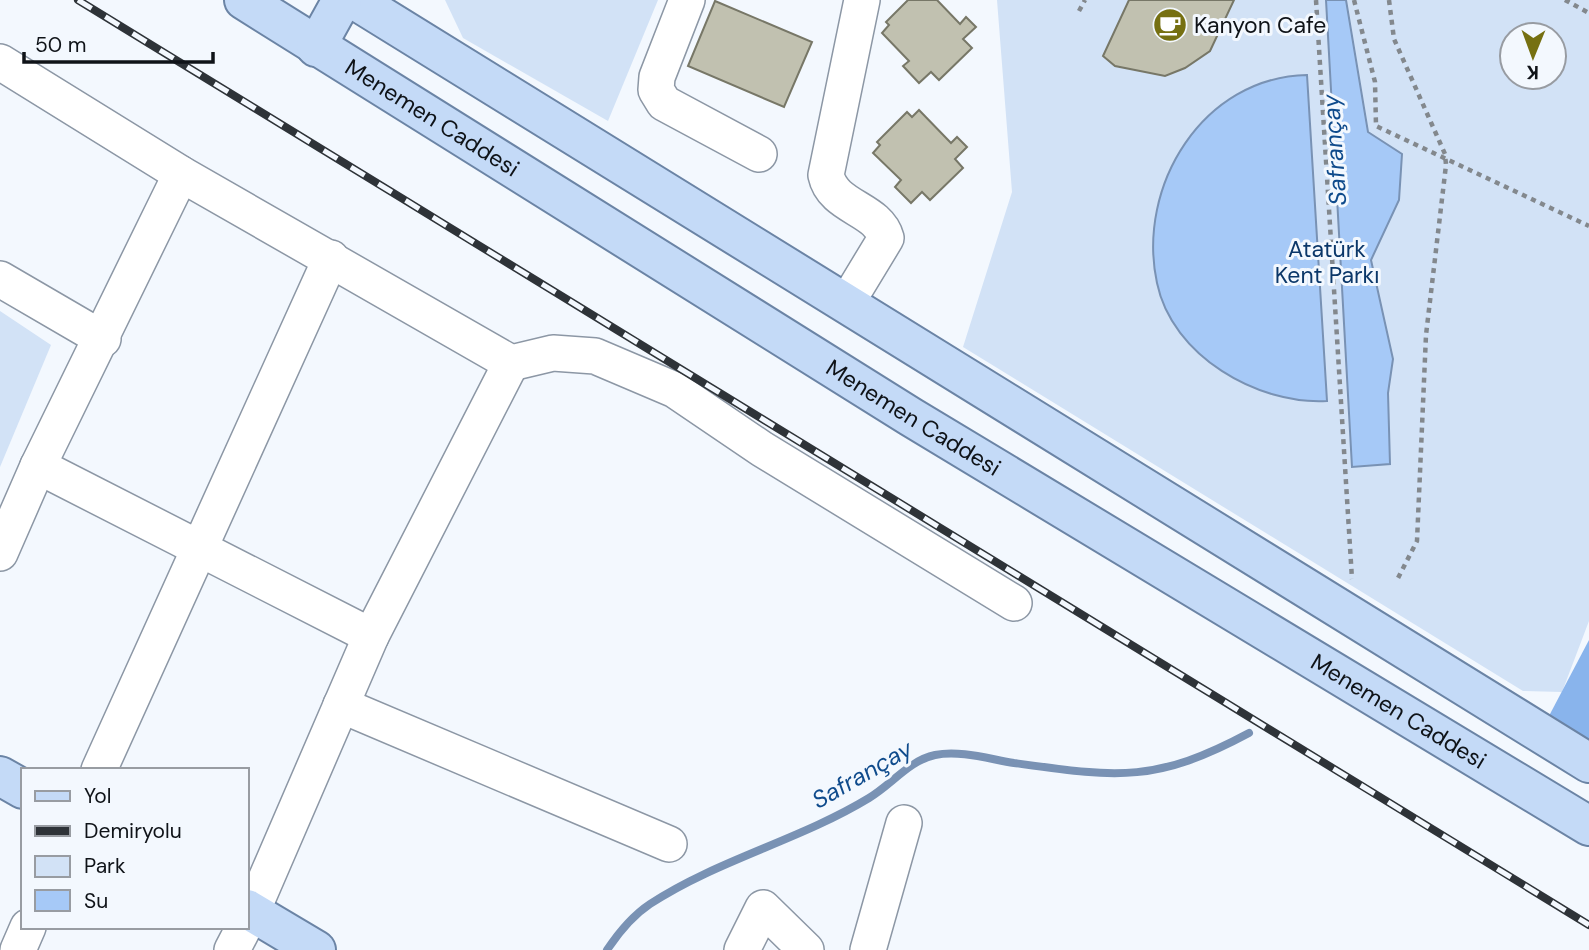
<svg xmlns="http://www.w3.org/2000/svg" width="1589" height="950" viewBox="0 0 1589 950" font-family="'DM Sans',sans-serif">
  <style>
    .green { fill: #d2e2f6; fill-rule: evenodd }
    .forest { fill: #89b4ec }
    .water { fill: #a6c9f7; stroke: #7992b4; stroke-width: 2 }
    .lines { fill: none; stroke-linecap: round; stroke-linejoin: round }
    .stream { stroke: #7992b4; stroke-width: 8 }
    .building { fill: #c1c1b0; stroke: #777767; stroke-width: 2 }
    .minor-casing { stroke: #8c97a5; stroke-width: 38 }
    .major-casing { stroke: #6b84a5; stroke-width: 42 }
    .path { stroke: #83888d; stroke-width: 4.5; stroke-dasharray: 5 5; stroke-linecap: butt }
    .minor { stroke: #fff; stroke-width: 35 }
    .major { stroke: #c4daf7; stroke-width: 38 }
    .rail-casing { stroke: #2e3338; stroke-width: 8 }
    .rail { stroke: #f3f8fe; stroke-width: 5; stroke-dasharray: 16; stroke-linecap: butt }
    .labels { text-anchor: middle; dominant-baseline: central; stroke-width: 6; stroke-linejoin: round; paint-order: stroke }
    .poi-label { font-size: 23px; fill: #0f1318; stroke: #f3f8fe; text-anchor: start }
    .street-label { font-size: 23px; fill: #0f1318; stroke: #f3f8fe }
    .park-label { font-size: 23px; fill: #0b3769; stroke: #f3f8fe }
    .water-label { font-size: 24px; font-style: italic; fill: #0f4b8c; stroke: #f3f8fe }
  </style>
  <rect width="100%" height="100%" fill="#f3f8fe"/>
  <!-- green -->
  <g class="green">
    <polygon points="445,0 658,0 608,121 463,38"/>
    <path d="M997,0H1589V621L1562,692L1523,691L963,347L1012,192ZM1512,35H1554V77H1512Z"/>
    <polygon points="0,311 51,345 0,467"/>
  </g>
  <!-- forest -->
  <polygon class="forest" points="1589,640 1589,762 1540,733"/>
  <!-- water -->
  <g class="water">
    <polygon points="1326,0 1346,0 1368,132 1402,154 1399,200 1371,260 1393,359 1388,393 1390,464 1352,467"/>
    <path d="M1307,75L1327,401C1258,405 1172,356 1157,283C1136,186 1203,77 1307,75Z"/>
  </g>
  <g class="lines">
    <!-- stream -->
    <path class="stream" d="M607,950C619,932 632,916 650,904C717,860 800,840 869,798C891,785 910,760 935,755C960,750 989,759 1014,763C1116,777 1154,784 1249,733"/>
  </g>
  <!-- building -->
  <g class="building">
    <polygon points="908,0 937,0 960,24 966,17 976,27 963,39 972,48 939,80 931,72 919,83 903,66 909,61 882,33 889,25 886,22"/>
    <polygon points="1129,0 1234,0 1210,51 1185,68 1165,76 1115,66 1103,56"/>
    <polygon points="715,1 812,42 784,107 688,66"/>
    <polygon points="919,110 951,143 957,137 967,147 955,159 963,168 930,200 922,192 911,203 895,187 901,180 873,153 880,145 877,142 907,112 912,117"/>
  </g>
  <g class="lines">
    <!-- minor casing -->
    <g class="minor-casing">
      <g id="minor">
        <polyline points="687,0 657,77 656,90 664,103 759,154"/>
        <polyline points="0,62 181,174 511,363 553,353 595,356 675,390 762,449 1014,603"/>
        <polyline points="0,279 103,339"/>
        <path d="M846,304L886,238C878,208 833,208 826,175L862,0"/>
        <polyline points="38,466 371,636"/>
        <polyline points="0,553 38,466 181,174"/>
        <polyline points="341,705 669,844"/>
        <polyline points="99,770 331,258"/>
        <polyline points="247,923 371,636 511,363"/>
        <polyline points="18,950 28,927"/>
        <polyline points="232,950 244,927"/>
        <polyline points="742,950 763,908 806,950"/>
        <polyline points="868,950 904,823"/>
      </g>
    </g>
    <!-- major casing -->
    <g class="major-casing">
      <g id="major">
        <path id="s1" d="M244,0L911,417L1589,826"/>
        <polyline points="355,0 1589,763"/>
        <polyline points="316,47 342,0"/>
        <polyline points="0,776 23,789"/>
        <polyline points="247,909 316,950"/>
      </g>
    </g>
    <!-- path -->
    <g class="path">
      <polyline points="1316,0 1352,579"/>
      <polyline points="1354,0 1375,82 1376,126 1589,226"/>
      <polyline points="1389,0 1394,39 1445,154 1446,165 1426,335 1417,541 1397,580"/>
      <polyline points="1565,0 1589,13"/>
      <polyline points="1079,11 1085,0"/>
    </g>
    <!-- minor -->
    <use href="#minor" class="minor"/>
    <!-- major -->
    <use href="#major" class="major"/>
    <!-- rail casing -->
    <g class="rail-casing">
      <polyline id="rail" points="78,0 1589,925"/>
    </g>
    <!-- rail -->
    <use href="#rail" class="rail"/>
  </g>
  <!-- icons -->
  <defs>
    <g id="cafe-disc" transform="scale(1.75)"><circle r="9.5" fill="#767011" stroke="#f3f8fe"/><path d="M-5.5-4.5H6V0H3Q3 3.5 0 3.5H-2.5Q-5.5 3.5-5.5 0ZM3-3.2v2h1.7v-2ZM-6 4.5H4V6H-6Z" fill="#fff"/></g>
  </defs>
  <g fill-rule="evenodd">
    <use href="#cafe-disc" x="1170" y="25"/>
  </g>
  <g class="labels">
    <!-- poi labels -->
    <g class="poi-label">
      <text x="1194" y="25">Kanyon Cafe</text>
    </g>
    <!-- street labels -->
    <g class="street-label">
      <text stroke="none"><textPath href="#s1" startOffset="222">Menemen Caddesi</textPath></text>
      <text stroke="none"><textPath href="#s1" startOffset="789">Menemen Caddesi</textPath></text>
      <text stroke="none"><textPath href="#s1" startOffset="1356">Menemen Caddesi</textPath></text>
    </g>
    <!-- park labels -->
    <g class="park-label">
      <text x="1327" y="249">Atatürk<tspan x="1327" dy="26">Kent Parkı</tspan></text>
    </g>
    <!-- water labels -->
    <g class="water-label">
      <text transform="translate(1334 150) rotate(-94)">Safrançay</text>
      <text transform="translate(862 774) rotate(-30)">Safrançay</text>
    </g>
  </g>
  <!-- legend -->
  <rect x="21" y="768" width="228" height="161" fill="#f3f8fe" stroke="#989ca2" stroke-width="2"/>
  <rect x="35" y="791" width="35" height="10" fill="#c4daf7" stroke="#989ca2" stroke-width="2"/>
  <text x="84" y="803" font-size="21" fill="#0f1318">Yol</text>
  <rect x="35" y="826" width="35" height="10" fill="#2e3338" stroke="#989ca2" stroke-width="2"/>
  <text x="84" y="838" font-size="21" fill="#0f1318">Demiryolu</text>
  <rect x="35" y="856" width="35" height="21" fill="#d2e2f6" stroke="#989ca2" stroke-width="2"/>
  <text x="84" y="873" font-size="21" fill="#0f1318">Park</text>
  <rect x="35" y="890" width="35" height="21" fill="#a6c9f7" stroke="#989ca2" stroke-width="2"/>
  <text x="84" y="908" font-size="21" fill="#0f1318">Su</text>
  <!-- north arrow -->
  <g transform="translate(1533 56) rotate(181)"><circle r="33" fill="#f3f8fe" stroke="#989ca2" stroke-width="2"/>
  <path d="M0-5L12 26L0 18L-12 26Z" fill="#767011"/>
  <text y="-10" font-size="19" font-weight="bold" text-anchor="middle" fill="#0f1318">K</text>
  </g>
  <!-- scale -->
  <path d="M24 52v10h189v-10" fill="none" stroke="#0f1318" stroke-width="3.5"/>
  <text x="35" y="52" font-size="21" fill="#0f1318" stroke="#f3f8fe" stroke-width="5" paint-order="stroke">50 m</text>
</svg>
